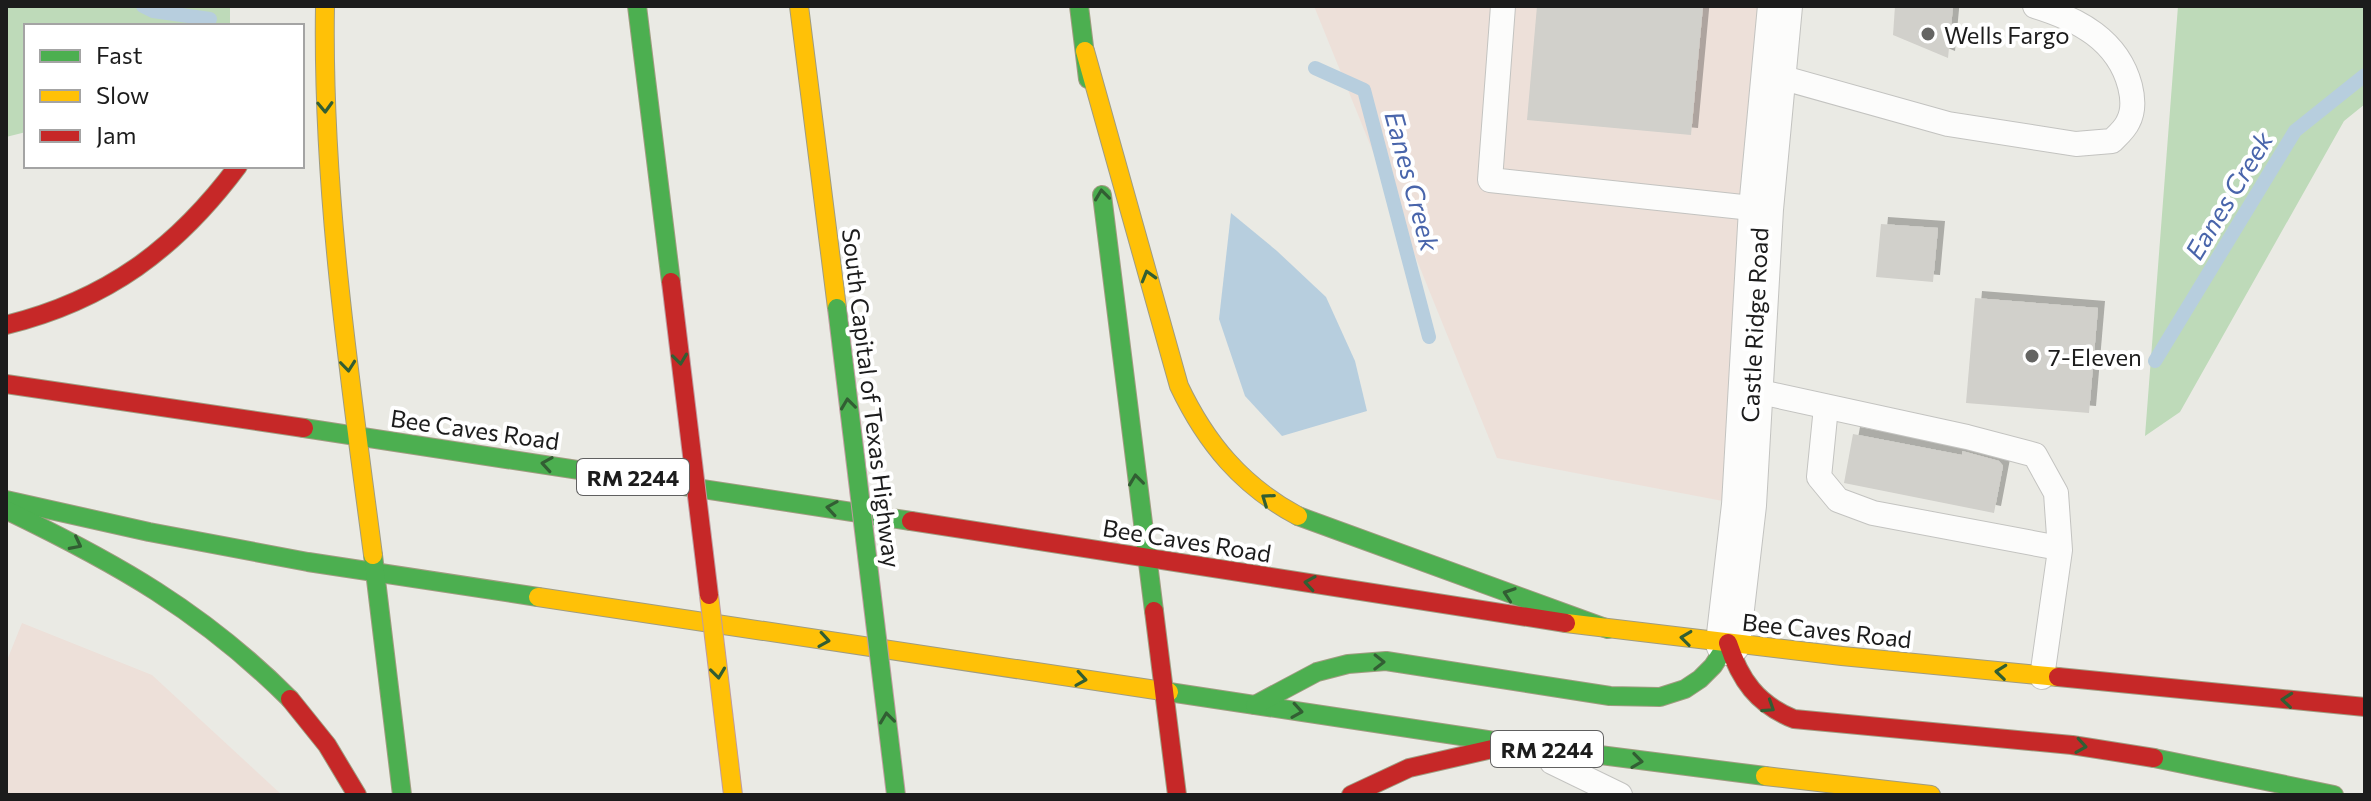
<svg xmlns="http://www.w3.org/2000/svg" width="2371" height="801" viewBox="0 0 2371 801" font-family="Commissioner,sans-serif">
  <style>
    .commercial { fill: #ede0d9 }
    .forest { fill: #bedab9 }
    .water { fill: #b7cede }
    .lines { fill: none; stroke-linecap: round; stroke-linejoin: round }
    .stream { stroke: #b7cede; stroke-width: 14 }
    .building { fill: #d1d0cb; filter: url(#shadow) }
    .lane-casing { stroke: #c3c3c0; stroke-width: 26 }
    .street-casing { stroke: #c3c3c0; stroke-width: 46 }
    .fast-casing { stroke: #a09c81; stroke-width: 20 }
    .slow-casing { stroke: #a09c81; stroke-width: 20 }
    .jam-casing { stroke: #a09c81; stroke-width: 20 }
    .lane { stroke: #fcfcfb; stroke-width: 24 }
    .street { stroke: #fcfcfb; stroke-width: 44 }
    .fast { stroke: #4caf50; stroke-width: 18 }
    .slow { stroke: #ffc107; stroke-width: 18 }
    .jam { stroke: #c62828; stroke-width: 18 }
    .fast-bridge-casing { stroke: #bf9c9f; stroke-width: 20; stroke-linecap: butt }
    .slow-bridge-casing { stroke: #bf9c9f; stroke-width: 20; stroke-linecap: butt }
    .jam-bridge-casing { stroke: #bf9c9f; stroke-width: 20; stroke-linecap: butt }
    .fast-bridge { stroke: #4caf50; stroke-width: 18 }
    .slow-bridge { stroke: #ffc107; stroke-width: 18 }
    .jam-bridge { stroke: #c62828; stroke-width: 18 }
    .oneway { stroke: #325e33 }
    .poi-dot { fill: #646462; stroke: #fff; stroke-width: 3 }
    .labels { text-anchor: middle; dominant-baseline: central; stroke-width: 8; stroke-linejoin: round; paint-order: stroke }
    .shield { fill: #fff; stroke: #606060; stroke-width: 2 }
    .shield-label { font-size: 22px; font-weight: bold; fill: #1c1c1c }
    .poi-label { font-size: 24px; fill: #1c1c1c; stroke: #fff; text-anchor: start }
    .street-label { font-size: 24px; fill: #1c1c1c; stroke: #fff }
    .water-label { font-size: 26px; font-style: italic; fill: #4965ab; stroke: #fff }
  </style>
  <defs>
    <filter id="shadow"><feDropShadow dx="7" dy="-7" stdDeviation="0" flood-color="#0004"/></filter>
  </defs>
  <rect width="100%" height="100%" fill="#eaeae4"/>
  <!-- commercial -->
  <g class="commercial">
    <polygon points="1314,6 1780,6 1744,505 1497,458"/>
    <polygon points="22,623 152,675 282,795 6,795 6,663"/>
  </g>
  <!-- forest -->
  <g class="forest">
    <polygon points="6,6 230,6 230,26 26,26 26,132 6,137"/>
    <polygon points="2178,6 2365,6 2365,104 2344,121 2180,412 2145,436"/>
  </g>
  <!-- water -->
  <polygon class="water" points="1231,213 1277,251 1326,297 1355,361 1367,411 1282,436 1245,396 1219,319"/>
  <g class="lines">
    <!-- stream -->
    <g class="stream">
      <polyline points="143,6 153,11 210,19"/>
      <polyline points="1315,68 1364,90 1429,337"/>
      <polyline points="2155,361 2295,131 2365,75"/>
    </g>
  </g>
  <!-- building -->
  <g class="building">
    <polygon points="1537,6 1703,6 1691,135 1527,120"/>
    <polygon points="1895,6 1953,6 1948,58 1893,35"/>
    <polygon points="1881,224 1938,228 1933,282 1876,277"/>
    <polygon points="1975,298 2098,308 2089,413 1966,403"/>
    <polygon points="1853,434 1962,455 1962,451 1999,461 2003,466 1994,513 1844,483"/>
  </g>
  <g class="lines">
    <!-- lane casing -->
    <g class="lane-casing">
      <g id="lane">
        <polyline points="1503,6 1490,180 1761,209"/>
        <path d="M1773,75L1948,124L2076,144L2112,141C2117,136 2125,129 2128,122C2134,111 2133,98 2130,86C2118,40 2078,19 2035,6"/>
        <polyline points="1751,390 1967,437 2035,455 2056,493 2060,550 2042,677"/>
        <polyline points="1826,407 1819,477 1838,500 1873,513 2059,548"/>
        <polyline points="1552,762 1620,795"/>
      </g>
    </g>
    <!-- street casing -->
    <g class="street-casing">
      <polyline id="street" points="1728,643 1744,505 1761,209 1780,6"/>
    </g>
    <!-- fast casing -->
    <g class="fast-casing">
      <g id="fast">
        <polyline points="637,6 671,282"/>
        <polyline points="1079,6 1088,79"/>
        <polyline points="1102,195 1154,611"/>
        <polyline points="304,428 911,521"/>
        <polyline points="6,500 149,532 308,562 538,597"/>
        <path d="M6,510C116,563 202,611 290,699"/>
        <polyline points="1298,516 1608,629"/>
        <polyline points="373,555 402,795"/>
        <polyline points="1169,692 1514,744 1765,776"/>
        <polyline points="1255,705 1317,672 1348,664 1386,661 1610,696 1660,697 1685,689 1700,679 1713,666 1728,643"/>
        <polyline points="2154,758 2334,795"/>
      </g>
    </g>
    <!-- slow casing -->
    <g class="slow-casing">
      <g id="slow">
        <path d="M325,6C322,191 349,372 373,555"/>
        <polyline points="799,6 837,308"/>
        <path d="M1085,51L1179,386C1206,443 1242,486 1298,516"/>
        <polyline points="538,597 1169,692"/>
        <polyline points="1566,623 1842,656 2058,677"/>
        <polyline points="1765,776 1931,795"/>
      </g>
    </g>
    <!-- jam casing -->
    <g class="jam-casing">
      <g id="jam">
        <path d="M6,325C107,300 176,249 238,166"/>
        <polyline points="6,384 304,428"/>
        <polyline points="911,521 1566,623"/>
        <polyline points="1154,611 1177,795"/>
        <path d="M1728,643C1740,680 1757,704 1794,719L2072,745L2154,758"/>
        <polyline points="2058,677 2365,707"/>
        <polyline points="290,699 327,745 357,795"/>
        <polyline points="1351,795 1409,768 1514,744"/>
      </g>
    </g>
    <!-- lane -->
    <use href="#lane" class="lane"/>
    <!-- street -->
    <use href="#street" class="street"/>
    <!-- fast -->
    <use href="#fast" class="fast"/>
    <!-- slow -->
    <use href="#slow" class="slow"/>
    <!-- jam -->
    <use href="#jam" class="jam"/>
    <!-- fast-bridge casing -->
    <g class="fast-bridge-casing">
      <polyline id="fast-bridge" points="837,308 896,795"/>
    </g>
    <!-- slow-bridge casing -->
    <g class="slow-bridge-casing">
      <polyline id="slow-bridge" points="709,595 733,795"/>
    </g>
    <!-- jam-bridge casing -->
    <g class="jam-bridge-casing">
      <polyline id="jam-bridge" points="671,282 709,595"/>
    </g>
    <!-- fast-bridge -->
    <use href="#fast-bridge" class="fast-bridge"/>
    <!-- slow-bridge -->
    <use href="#slow-bridge" class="slow-bridge"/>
    <!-- jam-bridge -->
    <use href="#jam-bridge" class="jam-bridge"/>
  </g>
  <!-- one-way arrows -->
  <defs><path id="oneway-chevron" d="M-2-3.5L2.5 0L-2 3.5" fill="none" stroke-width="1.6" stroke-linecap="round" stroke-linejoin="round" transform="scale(2)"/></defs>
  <g class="oneway">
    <use href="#oneway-chevron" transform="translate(325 107) rotate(88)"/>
    <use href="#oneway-chevron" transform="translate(1102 195) rotate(-97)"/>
    <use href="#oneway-chevron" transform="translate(1148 276) rotate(-106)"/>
    <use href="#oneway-chevron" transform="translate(680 359) rotate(83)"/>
    <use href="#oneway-chevron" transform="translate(348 366) rotate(84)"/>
    <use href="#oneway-chevron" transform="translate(848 404) rotate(-97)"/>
    <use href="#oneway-chevron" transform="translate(547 464) rotate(-171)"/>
    <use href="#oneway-chevron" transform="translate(1136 480) rotate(-97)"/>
    <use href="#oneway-chevron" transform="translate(1267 499) rotate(-145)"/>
    <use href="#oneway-chevron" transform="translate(832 508) rotate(-171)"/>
    <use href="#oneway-chevron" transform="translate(76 544) rotate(27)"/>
    <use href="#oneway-chevron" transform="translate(1310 583) rotate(-171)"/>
    <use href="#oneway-chevron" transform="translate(1509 594) rotate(-161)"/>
    <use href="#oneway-chevron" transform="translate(1686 638) rotate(-173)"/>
    <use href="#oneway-chevron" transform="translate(824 640) rotate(9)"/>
    <use href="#oneway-chevron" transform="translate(1379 662) rotate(1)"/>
    <use href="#oneway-chevron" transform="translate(2001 672) rotate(-174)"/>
    <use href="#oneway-chevron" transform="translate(718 673) rotate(83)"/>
    <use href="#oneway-chevron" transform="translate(1081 679) rotate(9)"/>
    <use href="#oneway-chevron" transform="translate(2287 700) rotate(-175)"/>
    <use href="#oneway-chevron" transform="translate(1769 707) rotate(33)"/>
    <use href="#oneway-chevron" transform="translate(1297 711) rotate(9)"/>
    <use href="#oneway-chevron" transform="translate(887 718) rotate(-97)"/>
    <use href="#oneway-chevron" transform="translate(2081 746) rotate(9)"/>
    <use href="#oneway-chevron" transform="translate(1637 761) rotate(8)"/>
  </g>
  <!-- markers -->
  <g class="poi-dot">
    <circle cx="1928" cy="34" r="8"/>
    <circle cx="2032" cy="356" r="8"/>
  </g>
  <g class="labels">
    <!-- shield labels -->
    <g class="shield">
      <rect x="577" y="459" width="112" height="36" rx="6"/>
      <rect x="1491" y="731" width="112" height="36" rx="6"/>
    </g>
    <g class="shield-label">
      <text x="633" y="477">RM 2244</text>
      <text x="1547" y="749">RM 2244</text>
    </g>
    <!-- poi labels -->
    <g class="poi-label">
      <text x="1944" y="34">Wells Fargo</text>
      <text x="2048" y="356">7-Eleven</text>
    </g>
    <!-- street labels -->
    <g class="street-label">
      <text transform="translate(1754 325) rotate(-87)">Castle Ridge Road</text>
      <text transform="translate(872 398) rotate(83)">South Capital of Texas Highway</text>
      <text transform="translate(475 429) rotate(8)">Bee Caves Road</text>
      <text transform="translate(1187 540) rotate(9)">Bee Caves Road</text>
      <text transform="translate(1827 630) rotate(6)">Bee Caves Road</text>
    </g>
    <!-- water labels -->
    <g class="water-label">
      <text transform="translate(1413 181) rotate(75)">Eanes Creek</text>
      <text transform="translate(2228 195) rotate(-59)">Eanes Creek</text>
    </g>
  </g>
  <!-- border -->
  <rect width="2371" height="801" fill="none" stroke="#1c1c1c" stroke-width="16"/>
  <!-- legend -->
  <rect x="24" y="24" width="280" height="144" fill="#ffffff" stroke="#a4a4a4" stroke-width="2"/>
  <rect x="40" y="50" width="40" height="12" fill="#4caf50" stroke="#a4a4a4" stroke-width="2"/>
  <text x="96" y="64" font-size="24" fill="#1c1c1c">Fast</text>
  <rect x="40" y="90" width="40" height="12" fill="#ffc107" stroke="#a4a4a4" stroke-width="2"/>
  <text x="96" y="104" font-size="24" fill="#1c1c1c">Slow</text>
  <rect x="40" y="130" width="40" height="12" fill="#c62828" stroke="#a4a4a4" stroke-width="2"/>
  <text x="96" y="144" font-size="24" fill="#1c1c1c">Jam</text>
</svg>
